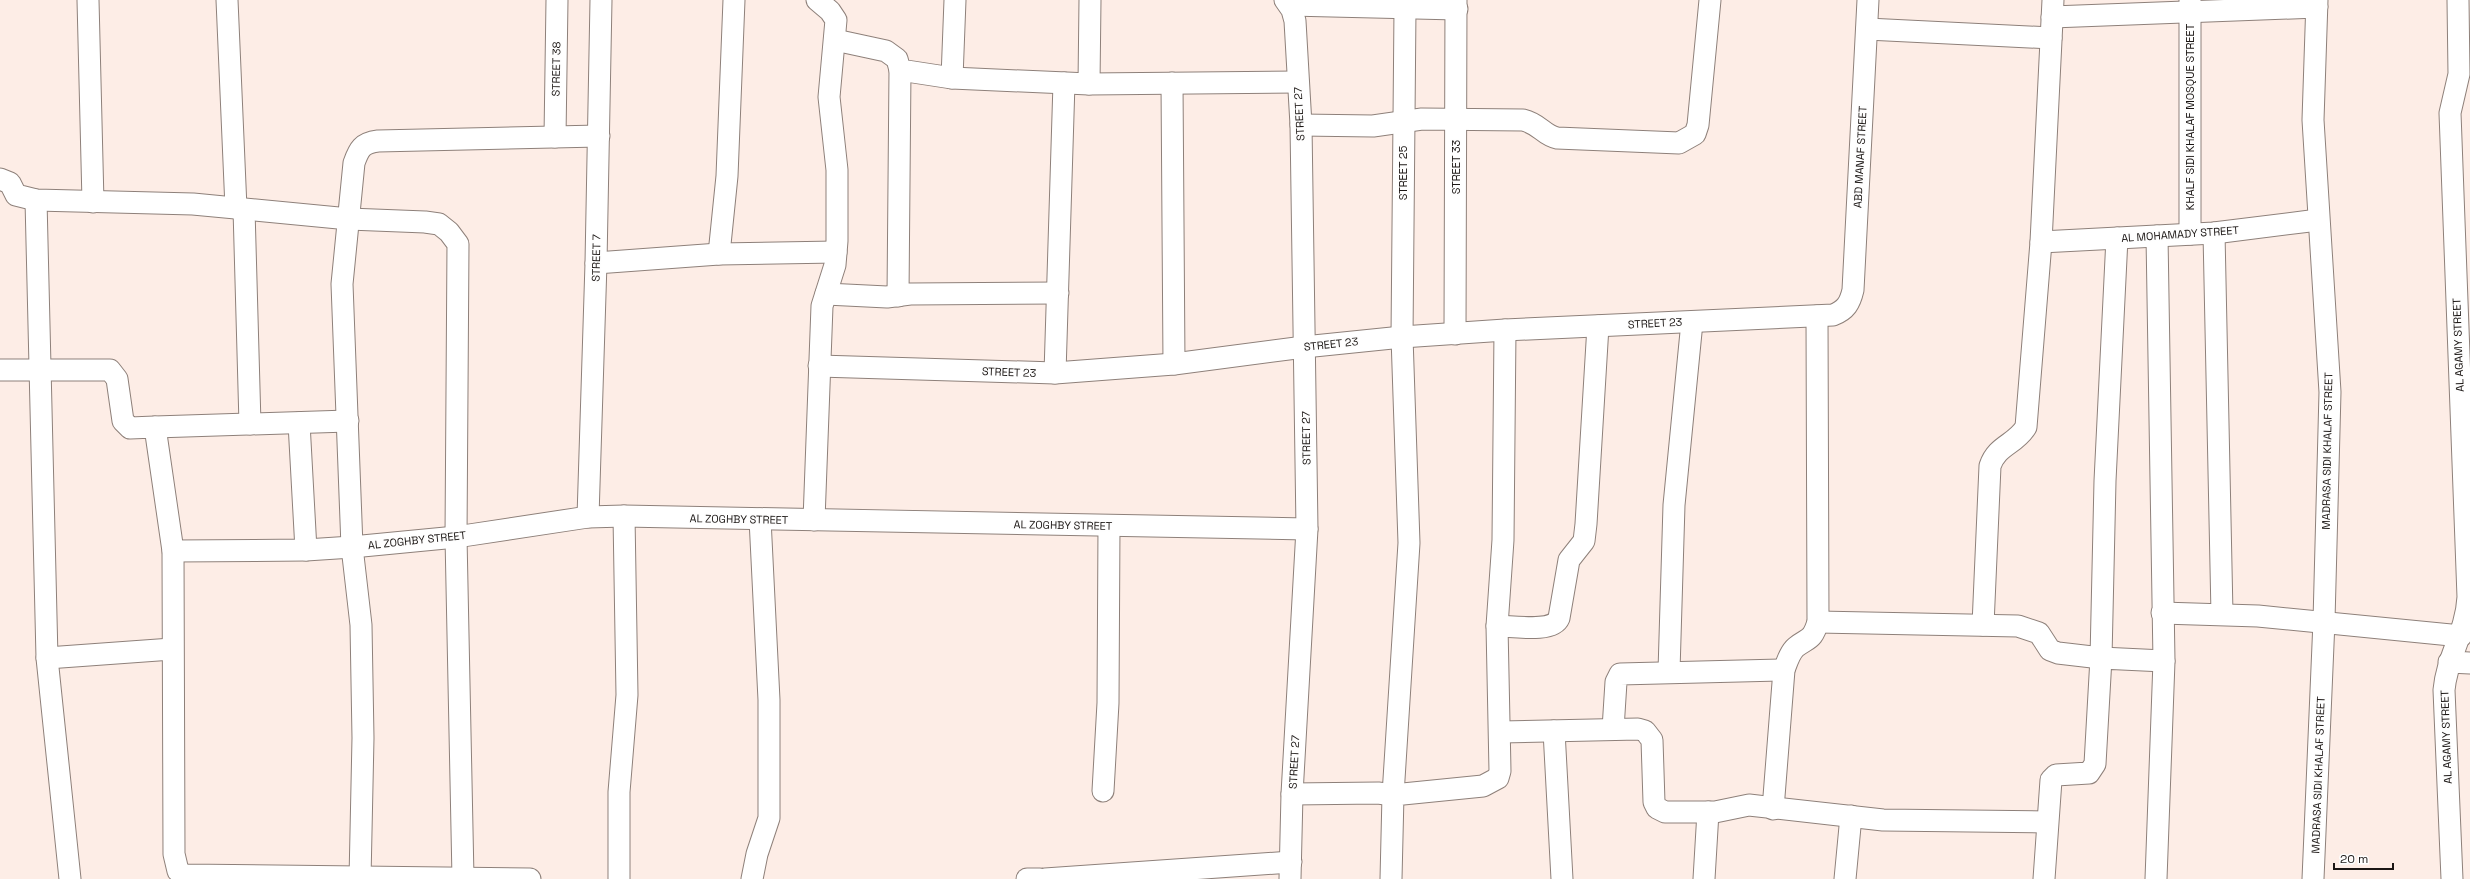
<svg xmlns="http://www.w3.org/2000/svg" width="2470" height="879" viewBox="0 0 2470 879" font-family="'Space Grotesk',sans-serif">
  <style>
    .lines { fill: none; stroke-linecap: round; stroke-linejoin: round }
    .minor-casing { stroke: #8e807a; stroke-width: 23 }
    .minor { stroke: #fff; stroke-width: 21 }
    .labels { text-anchor: middle; dominant-baseline: central; stroke-width: 3.5; stroke-linejoin: round; paint-order: stroke }
    .street-label { font-size: 11px; fill: #1b1614; stroke: #fefefe }
  </style>
  <rect width="100%" height="100%" fill="#fdede6"/>
  <g class="lines">
    <!-- minor casing -->
    <g class="minor-casing">
      <g id="minor">
        <polyline points="88,0 93,202"/>
        <polyline points="227,0 236,208"/>
        <polyline points="1285,0 1292,10 1295,21 1301,125 1307,529 1292,794 1290,879"/>
        <polyline points="1290,5 1457,9"/>
        <polyline points="2052,17 2317,7"/>
        <polyline points="1867,29 2051,38"/>
        <polyline points="835,40 886,51 897,59 900,70 952,78 955,0"/>
        <polyline points="952,78 1089,84 1298,82"/>
        <polyline points="1172,83 1174,364"/>
        <polyline points="1089,84 1090,0"/>
        <path d="M1301,125L1373,126L1422,119L1523,120C1540,124 1543,135 1557,138L1679,143L1695,134L1698,125L1710,0"/>
        <polyline points="555,137 557,0"/>
        <polyline points="0,179 10,183 16,195 36,200 193,204 349,219 425,222 439,224 449,232 458,244 456,537 463,878"/>
        <polyline points="36,200 47,658 70,879"/>
        <polyline points="244,209 250,424"/>
        <polyline points="2214,233 2222,614"/>
        <polyline points="2190,234 2190,0"/>
        <polyline points="2041,242 2214,233 2318,220"/>
        <polyline points="719,254 727,176 734,0"/>
        <polyline points="596,263 719,254 836,252"/>
        <polyline points="826,294 887,297 910,294 1058,293"/>
        <polyline points="898,296 900,70"/>
        <polyline points="1455,334 1456,0"/>
        <path d="M819,366L1055,373L1174,364L1304,347L1402,337L1505,330L1833,315C1846,310 1850,303 1853,290L1868,0"/>
        <polyline points="0,370 110,370 117,379 123,421 130,428 155,427 173,551 174,854 178,871 185,875 530,879"/>
        <polyline points="1055,373 1064,83"/>
        <polyline points="299,423 306,550"/>
        <polyline points="155,427 348,421"/>
        <polyline points="588,517 596,263 601,0"/>
        <polyline points="814,520 822,306 835,265 837,241 837,170 829,97 836,20 830,11 817,0"/>
        <polyline points="173,551 306,550 352,547 456,537 588,517 624,516 1307,529"/>
        <polyline points="2162,613 2258,616 2461,636"/>
        <polyline points="1818,622 2018,626 2039,633 2050,650 2058,653 2101,658 2105,481 2117,238"/>
        <path d="M1983,625L1990,466C1997,445 2015,445 2026,427L2041,242L2053,0"/>
        <path d="M1497,626C1512,626 1553,633 1559,618L1569,560L1584,541L1586,524L1598,326"/>
        <polyline points="47,658 172,649"/>
        <polyline points="2449,662 2470,663"/>
        <polyline points="1669,671 1674,505 1692,322"/>
        <polyline points="1613,729 1616,682 1620,674 1784,670"/>
        <polyline points="1554,731 1562,879"/>
        <polyline points="1501,732 1638,729 1645,731 1652,740 1654,802 1657,808 1665,812 1715,812 1749,805 1883,820 2047,822"/>
        <polyline points="1103,791 1108,703 1109,526"/>
        <polyline points="1292,794 1378,793 1393,795 1409,543 1402,337 1405,9"/>
        <path d="M1773,809L1784,670C1787,662 1790,652 1796,647C1809,637 1812,641 1818,622L1817,316"/>
        <path d="M360,879L363,738L361,625L352,547L342,284L354,163C359,149 362,143 378,141L599,136"/>
        <polyline points="619,879 619,792 627,695 624,516"/>
        <polyline points="752,879 757,854 769,818 769,700 760,519"/>
        <polyline points="1027,879 1040,879"/>
        <polyline points="1045,879 1291,862"/>
        <polyline points="1391,879 1393,795 1483,786 1498,778 1500,771 1497,626 1503,540 1505,330"/>
        <polyline points="1704,879 1708,812"/>
        <polyline points="1845,879 1851,816"/>
        <polyline points="2044,879 2051,780 2056,775 2089,773 2095,764 2101,658 2164,661"/>
        <polyline points="2156,879 2164,661 2157,236"/>
        <polyline points="2313,879 2324,621 2330,392 2313,120 2317,0"/>
        <path d="M2452,879L2444,690C2447,656 2466,633 2468,597L2450,113L2459,74L2458,0"/>
      </g>
    </g>
    <!-- minor -->
    <use href="#minor" class="minor"/>
  </g>
  <g class="labels">
    <!-- street labels -->
    <g class="street-label">
      <text transform="translate(556 69) rotate(-89)">STREET 38</text>
      <text transform="translate(1299 114) rotate(-93)">STREET 27</text>
      <text transform="translate(2190 117) rotate(-90)">KHALF SIDI KHALAF MOSQUE STREET</text>
      <text transform="translate(1860 157) rotate(-87)">ABD MANAF STREET</text>
      <text transform="translate(1456 167) rotate(-90)">STREET 33</text>
      <text transform="translate(1403 173) rotate(-90)">STREET 25</text>
      <text transform="translate(2180 234) rotate(-4)">AL MOHAMADY STREET</text>
      <text transform="translate(596 258) rotate(-89)">STREET 7</text>
      <text transform="translate(1655 323) rotate(-3)">STREET 23</text>
      <text transform="translate(1331 344) rotate(-6)">STREET 23</text>
      <text transform="translate(2458 345) rotate(-92)">AL AGAMY STREET</text>
      <text transform="translate(1009 372) rotate(2)">STREET 23</text>
      <text transform="translate(1306 438) rotate(-91)">STREET 27</text>
      <text transform="translate(2327 451) rotate(-89)">MADRASA SIDI KHALAF STREET</text>
      <text transform="translate(739 519) rotate(1)">AL ZOGHBY STREET</text>
      <text transform="translate(1063 525) rotate(1)">AL ZOGHBY STREET</text>
      <text transform="translate(417 540) rotate(-6)">AL ZOGHBY STREET</text>
      <text transform="translate(2446 737) rotate(-92)">AL AGAMY STREET</text>
      <text transform="translate(1294 762) rotate(-87)">STREET 27</text>
      <text transform="translate(2318 775) rotate(-88)">MADRASA SIDI KHALAF STREET</text>
    </g>
  </g>
  <!-- scale -->
  <path d="M2334 863v6h59v-6" fill="none" stroke="#1b1614" stroke-width="2"/>
  <text x="2340" y="863" font-size="12" fill="#1b1614" stroke="#fefefe" stroke-width="3" paint-order="stroke">20 m</text>
</svg>
